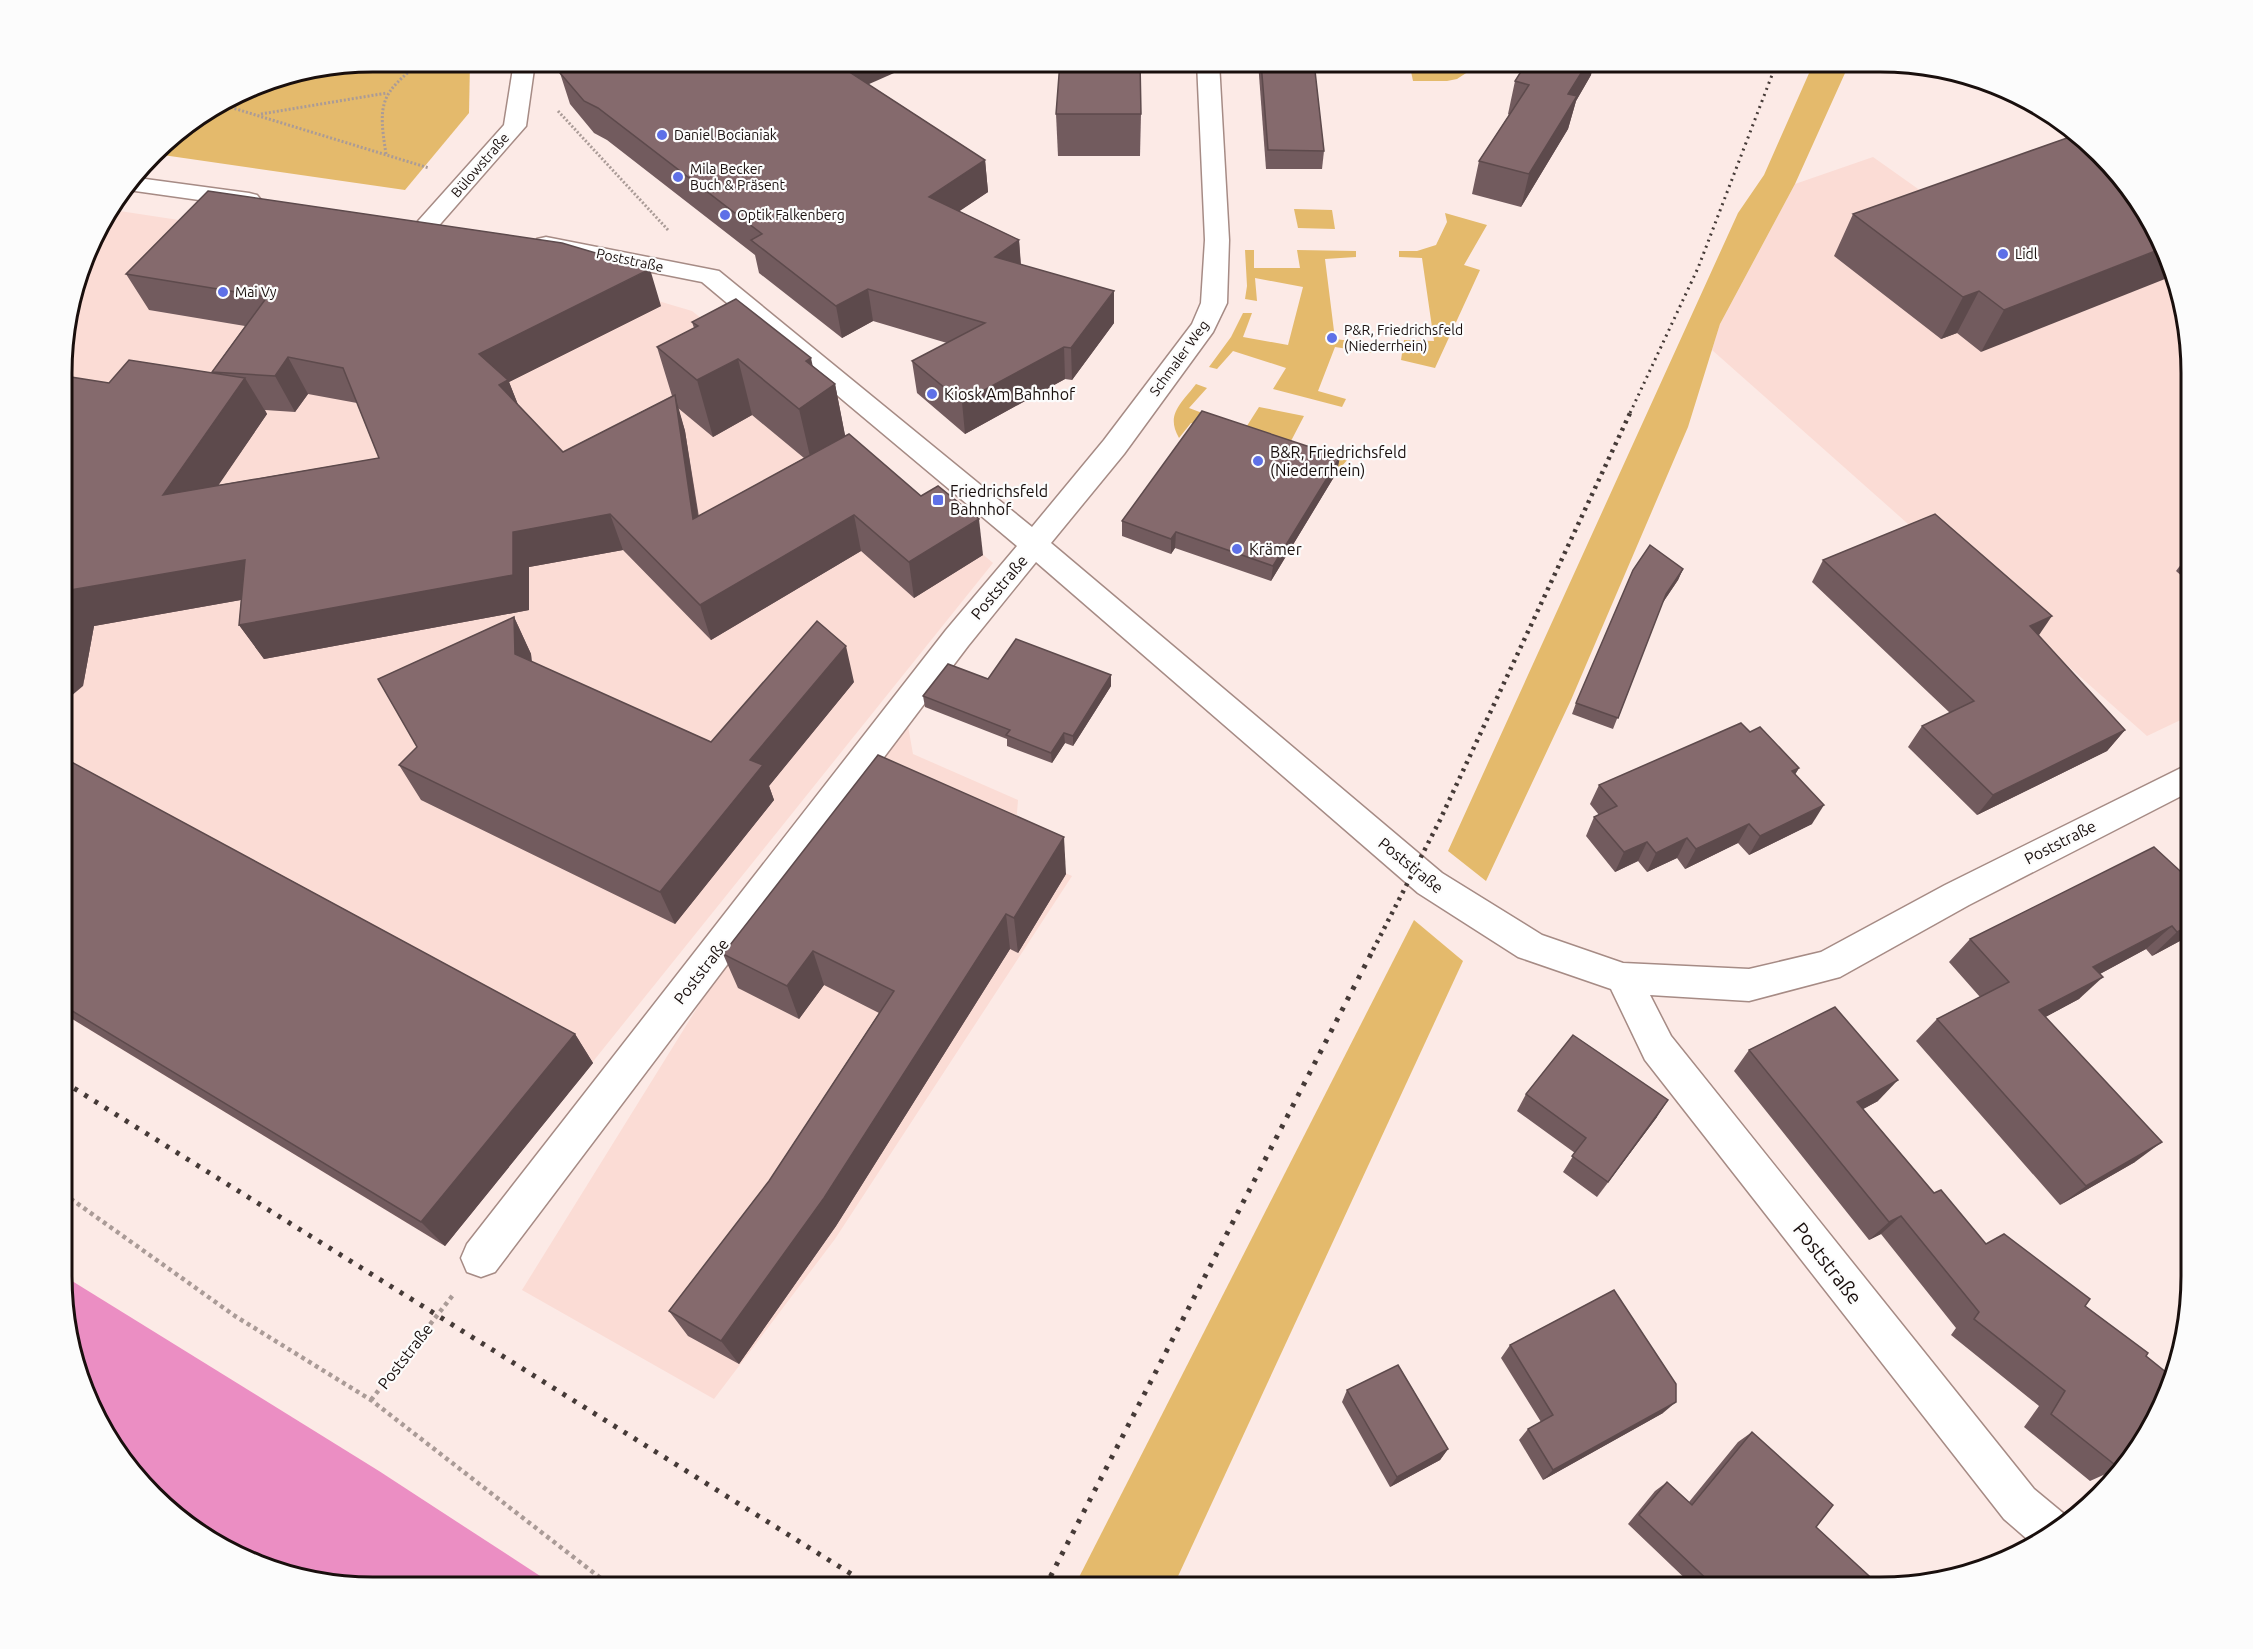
<svg xmlns="http://www.w3.org/2000/svg" width="2253" height="1649" viewBox="0 0 2253 1649" font-family="Ubuntu,sans-serif">
  <style>
    .built { fill: #fbdcd5 }
    .green { fill: #e4ba6c }
    .water { fill: #eb8ec3 }
    .lines { fill: none; stroke-linecap: round; stroke-linejoin: round }
    .minor-casing { stroke: #a68b85; stroke-width: 3 }
    .path-far1 { stroke: #aa9b97; stroke-width: 3; stroke-dasharray: 2 2; stroke-linecap: butt }
    .path { stroke: #aa9b97; stroke-width: 4.5; stroke-dasharray: 4 4; stroke-linecap: butt }
    .minor { fill: #fff; fill-rule: evenodd }
    .rail-far2 { stroke: #453a37; stroke-width: 3; stroke-dasharray: 2 4.5; stroke-linecap: butt }
    .rail-far1 { stroke: #453a37; stroke-width: 4.5; stroke-dasharray: 3 5; stroke-linecap: butt }
    .rail { stroke: #453a37; stroke-width: 5; stroke-dasharray: 4 8; stroke-linecap: butt }
    .wall { fill: #725b5e; fill-rule: evenodd }
    .shaded-wall { fill: #5d4a4c }
    .building { fill: #856a6d; stroke: #5d4a4c; stroke-width: 1.5 }
    .poi-dot { fill: #5e70e7; stroke: #fcfcfc; stroke-width: 2 }
    .labels { text-anchor: middle; dominant-baseline: central; stroke-width: 4.5; stroke-linejoin: round; paint-order: stroke }
    .far-poi-label { font-size: 14px; fill: #190f0d; stroke: #fcfcfc; text-anchor: start }
    .far-street-label { font-size: 14px; fill: #190f0d; stroke: #fcfcfc }
    .poi-label { font-size: 16px; fill: #190f0d; stroke: #fcfcfc; text-anchor: start }
    .street-label { font-size: 16px; fill: #190f0d; stroke: #fcfcfc }
    .near-street-label { font-size: 20px; fill: #190f0d; stroke: #fcfcfc }
    .rim { fill: none; stroke: #190f0d; stroke-width: 3 }
  </style>
  <rect width="100%" height="100%" fill="#fceae6"/>
  <!-- built -->
  <g class="built">
    <polygon points="1873,157 1938,203 2159,235 2191,353 2191,715 2147,736 1712,350 1720,324 1795,184"/>
    <polygon points="113,210 601,284 692,311 750,356 993,563 445,1246 64,1014 64,333 94,235"/>
    <polygon points="908,726 913,754 1018,800 1014,850 1072,876 835,1239 714,1399 522,1290 733,950"/>
  </g>
  <!-- green -->
  <g class="green">
    <polygon points="373,62 470,62 469,113 405,190 156,154 167,139 254,85"/>
    <polygon points="1409,62 1483,62 1457,79 1447,81 1413,81"/>
    <polygon points="1814,62 1850,62 1795,184 1720,324 1688,427 1571,700 1486,881 1448,851 1738,213 1764,175"/>
    <polygon points="1294,209 1332,210 1335,229 1298,228"/>
    <polygon points="1445,213 1487,225 1464,265 1480,270 1435,368 1401,360 1404,340 1434,341 1422,258 1399,257 1399,251 1417,251 1436,245 1447,222"/>
    <polygon points="1245,250 1254,250 1254,268 1300,268 1297,250 1356,251 1356,257 1325,259 1335,339 1375,344 1374,353 1335,347 1318,391 1346,399 1342,407 1273,389 1286,368 1233,351 1217,369 1209,367 1231,337 1243,313 1252,313 1243,337 1288,345 1303,287 1255,278 1257,301 1245,299 1247,286"/>
    <path d="M1196,384L1207,388L1189,408L1245,429L1259,407L1304,416L1291,441L1348,459L1337,472L1191,423L1179,438C1165,414 1182,403 1196,384Z"/>
    <polygon points="1414,920 1463,961 1173,1587 1074,1587"/>
  </g>
  <!-- water -->
  <polygon class="water" points="64,1276 379,1471 557,1587 353,1587 273,1571 183,1523 103,1431 64,1316"/>
  <g class="lines">
    <!-- minor casing -->
    <g class="minor-casing">
      <g id="minor">
        <polygon points="514,62 535,62 526,126 435,230 427,232 419,230 415,225 419,220 504,125"/>
        <polygon points="1197,62 1219,62 1229,240 1227,303 1213,332 1124,454 1051,543 1442,873 1542,935 1623,963 1749,969 1821,952 1945,885 2191,763 2191,791 1969,905 1840,977 1749,1001 1650,995 1671,1036 2034,1489 2069,1518 2070,1523 2034,1545 2004,1519 1645,1060 1611,989 1518,957 1418,893 1036,562 968,646 495,1272 481,1277 467,1272 461,1258 467,1244 946,630 1017,546 702,282 546,251 537,249 534,244 537,239 546,237 719,271 1032,527 1104,440 1192,324 1201,303 1205,240"/>
        <polygon points="138,178 249,193 257,195 261,200 257,205 249,207 128,190"/>
      </g>
    </g>
    <!-- path-far1 -->
    <g class="path-far1">
      <polyline points="223,105 429,168"/>
      <polyline points="558,111 669,231"/>
      <polyline points="261,114 387,93"/>
      <path d="M386,154C378,103 380,94 421,62"/>
    </g>
    <!-- path -->
    <g class="path">
      <polyline points="64,1194 235,1316 371,1400 612,1587"/>
      <polyline points="371,1400 453,1295"/>
    </g>
    <!-- minor -->
    <use href="#minor" class="minor"/>
    <!-- rail-far2 -->
    <polyline class="rail-far2" points="1630,413 1698,268 1777,62"/>
    <!-- rail-far1 -->
    <polyline class="rail-far1" points="1373,950 1440,820 1631,411"/>
    <!-- rail -->
    <g class="rail">
      <polyline points="64,1082 872,1587"/>
      <polyline points="1045,1587 1374,948"/>
    </g>
  </g>
  <!-- wall -->
  <g class="wall">
    <polygon points="1258,62 1314,62 1324,151 1322,169 1266,169"/>
    <polygon points="560,73 868,84 985,160 988,192 959,211 1019,240 1021,264 1114,323 1072,380 1065,379 965,434 917,393 912,361 947,343 873,321 842,338 759,273 755,255 607,140 594,133 570,104"/>
    <polygon points="1591,75 1576,101 1568,129 1521,207 1472,194 1479,161 1509,115 1508,114 1515,81"/>
    <polygon points="1056,114 1141,114 1140,156 1058,156"/>
    <polygon points="2127,183 1981,352 1957,333 1941,339 1834,256 1853,214"/>
    <path d="M126,274L661,306L509,382L518,405L563,452L672,396L657,347L694,328L692,322L813,366L835,384L845,436L983,555L914,598L861,551L711,640L623,550L529,567V610L264,659L239,625L241,600L94,626L83,686L109,383L212,372L245,326L149,310ZM308,394L357,403L379,458L218,485L267,414L265,410L295,412ZM678,408L713,437L752,415L804,458L699,517L685,431Z"/>
    <polygon points="1337,472 1271,581 1175,548 1171,554 1122,536 1122,521"/>
    <polygon points="2191,551 2191,584 2176,571"/>
    <polygon points="1823,560 2038,635 2125,730 2107,751 1977,815 1908,747 1922,726 1950,713 1812,582"/>
    <polygon points="1683,569 1678,580 1662,604 1613,729 1572,714 1576,703"/>
    <polygon points="514,617 531,654 532,662 711,742 854,682 769,786 774,800 675,924 421,800 399,765 417,747"/>
    <polygon points="1111,675 1111,686 1073,746 1065,743 1052,763 1007,746 1007,739 925,707 923,696 988,679"/>
    <polygon points="1750,732 1799,768 1795,774 1812,824 1749,855 1738,843 1685,869 1677,858 1647,872 1638,861 1615,872 1586,836 1594,817 1599,815 1590,804 1599,785"/>
    <polygon points="64,758 575,1034 593,1063 445,1246 64,1014"/>
    <polygon points="2154,847 2191,935 2152,956 2146,949 2100,974 2079,999 2045,1017 2135,1162 2060,1205 1916,1041 1937,1019 1980,997 1949,962 1970,939"/>
    <polygon points="1066,874 1018,953 1010,949 836,1226 739,1364 688,1336 669,1311 769,1181 879,1013 824,985 799,1019 738,988 723,954"/>
    <polygon points="1749,1050 1878,1101 1863,1109 1934,1193 1986,1244 2085,1306 2146,1356 2168,1395 2132,1457 2129,1454 2119,1468 2090,1481 2024,1427 2039,1406 1951,1335 1956,1328 1881,1234 1869,1240 1734,1071"/>
    <polygon points="1526,1094 1657,1117 1597,1197 1563,1172 1575,1153 1517,1111"/>
    <polygon points="1510,1345 1663,1413 1543,1480 1519,1440 1528,1429 1541,1422 1501,1358"/>
    <polygon points="1347,1390 1448,1449 1440,1460 1390,1487 1342,1402"/>
    <polygon points="1752,1432 1816,1527 1880,1587 1694,1587 1628,1524 1655,1491 1667,1482 1689,1502 1738,1442"/>
  </g>
  <!-- shaded-wall -->
  <g class="shaded-wall">
    <polygon points="842,62 919,62 842,96 837,64"/>
    <polygon points="1588,62 1595,62 1591,75 1576,101 1568,129 1521,207 1529,174 1568,94"/>
    <polygon points="985,160 988,192 933,229 929,197"/>
    <polygon points="1019,240 1021,272 995,257"/>
    <polygon points="2163,248 2170,277 1981,352 2004,310"/>
    <polygon points="650,269 661,306 509,382 523,417 514,421 479,354"/>
    <polygon points="868,289 873,321 842,338 836,306"/>
    <polygon points="1114,291 1114,323 1072,380 1071,348"/>
    <polygon points="1979,291 1957,333 1941,339 1963,297"/>
    <polygon points="1064,347 1065,379 965,434 962,402"/>
    <polygon points="288,357 308,394 295,412 275,376"/>
    <polygon points="811,358 819,395 835,384 846,440 812,465 799,409 806,361"/>
    <polygon points="738,359 752,415 713,437 697,380"/>
    <polygon points="245,378 267,414 188,530 163,495"/>
    <polygon points="675,395 685,431 704,555 693,519"/>
    <polygon points="1340,457 1337,472 1271,581 1273,566"/>
    <polygon points="610,514 623,550 529,567 529,610 264,659 239,625 513,532"/>
    <polygon points="854,515 861,551 711,640 700,605"/>
    <polygon points="979,519 983,555 914,598 909,562"/>
    <polygon points="1176,532 1175,548 1171,554 1171,539"/>
    <polygon points="245,560 268,595 94,626 83,686 64,702 64,597 65,591"/>
    <polygon points="1683,569 1678,580 1661,605 1666,594"/>
    <polygon points="2052,616 2037,638 2030,626"/>
    <polygon points="514,617 531,654 533,690 515,654"/>
    <polygon points="846,646 854,682 769,786 774,800 675,924 660,892 750,760"/>
    <polygon points="1111,675 1111,686 1073,746 1073,736"/>
    <polygon points="2125,730 2107,751 1977,815 1993,795"/>
    <polygon points="1064,733 1065,743 1052,763 1051,753"/>
    <polygon points="1799,768 1787,788 1792,771"/>
    <polygon points="1824,805 1812,824 1749,855 1760,836"/>
    <polygon points="1749,824 1738,843 1685,869 1696,849"/>
    <polygon points="1064,837 1066,874 1018,953 1014,918"/>
    <polygon points="1687,838 1677,858 1647,872 1656,853"/>
    <polygon points="1647,842 1638,861 1615,872 1624,852"/>
    <polygon points="1006,914 1010,949 836,1226 739,1364 721,1341"/>
    <polygon points="2191,925 2191,935 2152,956 2177,932"/>
    <polygon points="2172,926 2146,949 2070,990 2093,967"/>
    <polygon points="813,951 824,985 799,1019 787,986"/>
    <polygon points="2103,977 2079,999 2016,1033 2039,1010"/>
    <polygon points="575,1034 593,1063 445,1246 421,1222"/>
    <polygon points="1898,1080 1878,1101 1839,1122 1857,1102"/>
    <polygon points="1668,1100 1657,1117 1597,1197 1608,1182"/>
    <polygon points="2162,1142 2135,1162 2060,1205 2086,1186"/>
    <polygon points="1901,1216 1881,1234 1869,1240 1889,1222"/>
    <polygon points="1676,1402 1663,1413 1543,1480 1553,1470"/>
    <polygon points="1448,1449 1440,1460 1390,1487 1397,1477"/>
  </g>
  <!-- building -->
  <g class="building">
    <polygon points="561,62 842,62 837,64 985,160 929,197 1019,240 995,257 1114,291 1071,348 1064,347 962,402 912,361 985,323 868,289 836,306 751,240 762,234 598,108 584,101 560,73"/>
    <polygon points="1060,62 1140,62 1141,114 1056,114"/>
    <polygon points="1261,62 1314,62 1324,151 1268,150"/>
    <polygon points="1527,62 1588,62 1568,94 1577,96 1529,174 1479,161 1529,85 1515,81"/>
    <polygon points="2078,134 2127,183 2159,235 2163,248 2004,310 1979,291 1963,297 1853,214"/>
    <polygon points="208,191 562,243 650,269 479,354 508,380 499,385 563,452 675,395 693,519 849,434 921,496 938,486 979,519 909,562 854,515 700,605 610,514 513,532 513,575 239,625 245,560 65,591 64,597 64,376 109,383 129,360 245,378 163,495 379,458 343,368 288,357 275,376 212,372 267,297 126,274"/>
    <polygon points="736,299 811,358 806,361 835,384 799,409 738,359 697,380 657,347 698,326 692,322"/>
    <polygon points="1202,411 1340,457 1273,566 1176,532 1171,539 1122,521"/>
    <polygon points="1935,514 2052,616 2030,626 2125,730 1993,795 1922,726 1974,701 1823,560"/>
    <polygon points="1650,545 1683,569 1666,594 1618,718 1576,703 1633,570"/>
    <polygon points="514,617 515,654 711,742 817,621 846,646 750,760 763,765 660,892 399,765 417,747 378,679"/>
    <polygon points="1016,639 1111,675 1073,736 1064,733 1051,753 1006,735 1010,730 923,696 948,664 988,679"/>
    <polygon points="1741,723 1750,732 1760,727 1799,768 1792,771 1824,805 1760,836 1749,824 1696,849 1687,838 1656,853 1647,842 1624,852 1594,817 1617,806 1599,785"/>
    <polygon points="878,755 1064,837 1014,918 1006,914 824,1198 721,1341 669,1311 769,1181 894,991 813,951 787,986 723,954"/>
    <polygon points="64,758 575,1034 421,1222 64,1006"/>
    <polygon points="2154,847 2191,881 2191,925 2177,932 2172,926 2093,967 2103,977 2039,1010 2162,1142 2086,1186 1937,1019 2009,982 1970,939"/>
    <polygon points="1835,1007 1898,1080 1857,1102 1934,1193 1941,1190 1986,1244 2004,1234 2090,1299 2085,1306 2148,1353 2146,1356 2172,1377 2168,1395 2146,1432 2144,1431 2119,1468 2051,1414 2065,1391 1974,1319 1979,1312 1901,1216 1889,1222 1749,1050"/>
    <polygon points="1573,1035 1668,1100 1608,1182 1572,1156 1586,1138 1526,1094"/>
    <polygon points="1614,1290 1676,1384 1676,1402 1553,1470 1528,1429 1553,1415 1510,1345"/>
    <polygon points="1398,1365 1448,1449 1397,1477 1347,1390"/>
    <polygon points="1752,1432 1833,1505 1816,1527 1881,1587 1715,1587 1639,1515 1667,1482 1692,1505"/>
  </g>
  <!-- markers -->
  <g class="poi-dot">
    <circle cx="662" cy="135" r="6"/>
    <circle cx="678" cy="177" r="6"/>
    <circle cx="725" cy="215" r="6"/>
    <circle cx="2003" cy="254" r="6"/>
    <circle cx="223" cy="292" r="6"/>
    <circle cx="1332" cy="338" r="6"/>
    <circle cx="932" cy="394" r="6"/>
    <circle cx="1258" cy="461" r="6"/>
    <rect x="932" y="494" width="12" height="12" rx="3"/>
    <circle cx="1237" cy="549" r="6"/>
  </g>
  <g class="labels">
    <!-- far-poi labels -->
    <g class="far-poi-label">
      <text x="674" y="135">Daniel Bocianiak</text>
      <text x="690" y="169">Mila Becker<tspan x="690" dy="16">Buch &amp; Präsent</tspan></text>
      <text x="737" y="215">Optik Falkenberg</text>
      <text x="2015" y="254">Lidl</text>
      <text x="235" y="292">Mai Vy</text>
      <text x="1344" y="330">P&amp;R, Friedrichsfeld<tspan x="1344" dy="16">(Niederrhein)</tspan></text>
    </g>
    <!-- far-street labels -->
    <g class="far-street-label">
      <text transform="translate(480 165) rotate(-49)">Bülowstraße</text>
      <text transform="translate(630 260) rotate(12)">Poststraße</text>
      <text transform="translate(1179 358) rotate(-54)">Schmaler Weg</text>
    </g>
    <!-- poi labels -->
    <g class="poi-label">
      <text x="944" y="394">Kiosk Am Bahnhof</text>
      <text x="1270" y="452">B&amp;R, Friedrichsfeld<tspan x="1270" dy="18">(Niederrhein)</tspan></text>
      <text x="950" y="491">Friedrichsfeld<tspan x="950" dy="18">Bahnhof</tspan></text>
      <text x="1249" y="549">Krämer</text>
    </g>
    <!-- street labels -->
    <g class="street-label">
      <text transform="translate(999 587) rotate(-50)">Poststraße</text>
      <text transform="translate(2060 842) rotate(-27)">Poststraße</text>
      <text transform="translate(1411 865) rotate(39)">Poststraße</text>
      <text transform="translate(701 971) rotate(-52)">Poststraße</text>
      <text transform="translate(405 1356) rotate(-52)">Poststraße</text>
    </g>
    <!-- near-street labels -->
    <g class="near-street-label">
      <text transform="translate(1828 1263) rotate(52)">Poststraße</text>
    </g>
  </g>
  <!-- crop -->
  <path d="M0 0H2253V1649H0ZM373 72H1880A301 301 0 0 1 2181 373V1276A301 301 0 0 1 1880 1577H373A301 301 0 0 1 72 1276V373A301 301 0 0 1 373 72Z" fill="#fcfcfc" fill-rule="evenodd"/>
  <path class="rim" d="M373 72H1880A301 301 0 0 1 2181 373V1276A301 301 0 0 1 1880 1577H373A301 301 0 0 1 72 1276V373A301 301 0 0 1 373 72Z"/>
</svg>
